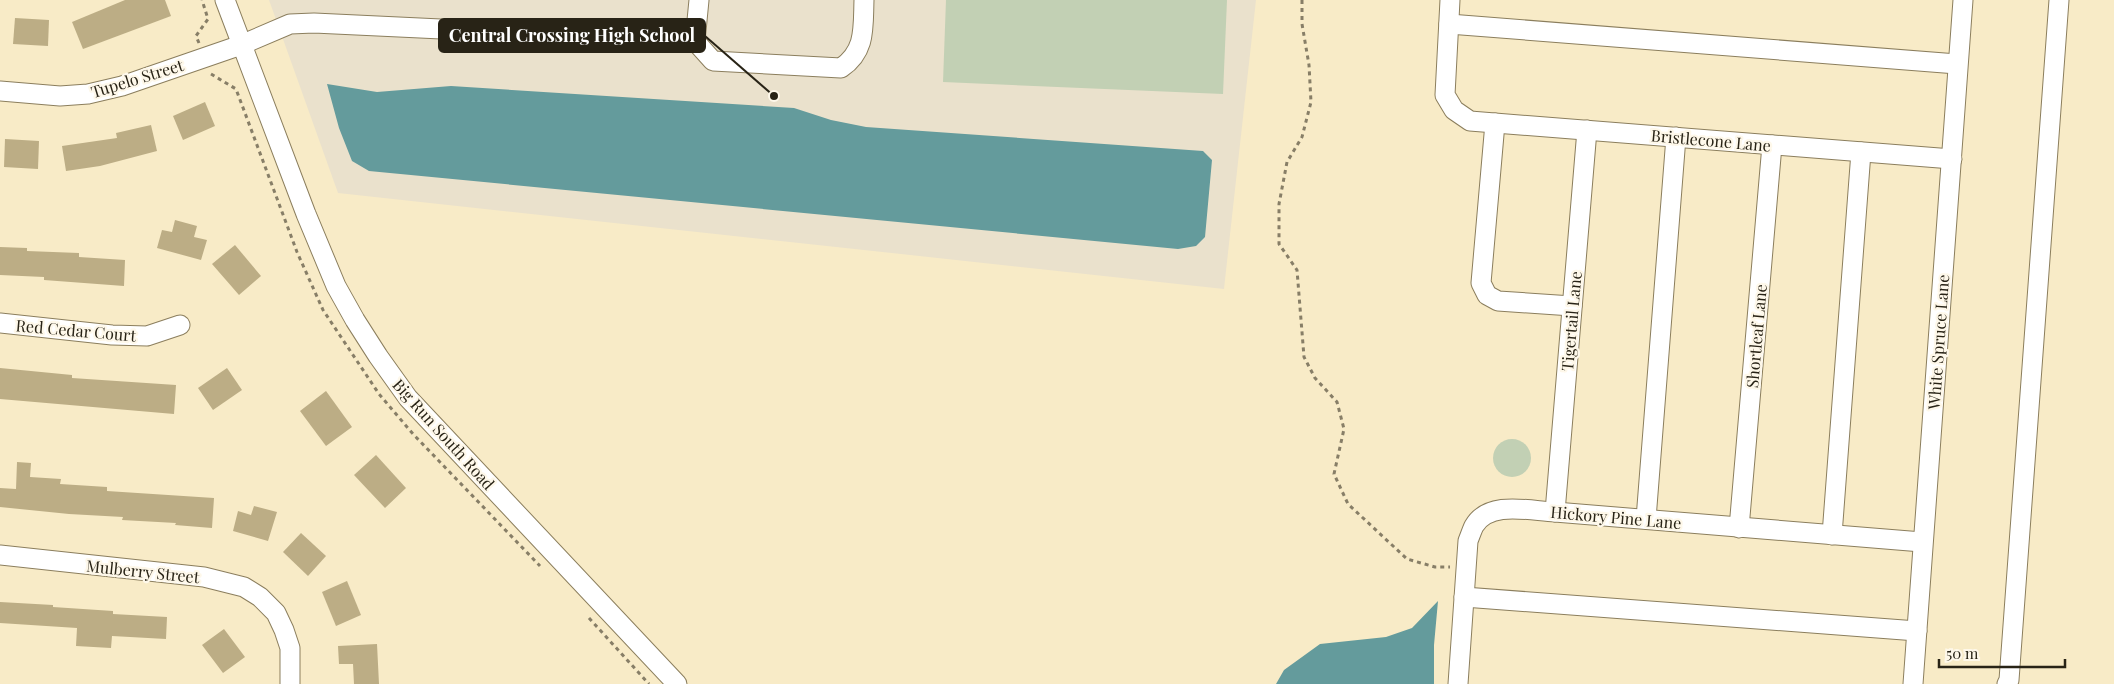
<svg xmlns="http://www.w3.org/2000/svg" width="2114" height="684" viewBox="0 0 2114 684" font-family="'Playfair Display',serif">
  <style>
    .education { fill: #eae1cc }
    .green { fill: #c2d0b4 }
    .water { fill: #649b9c }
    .building { fill: #bcad85 }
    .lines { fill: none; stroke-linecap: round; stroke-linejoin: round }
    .minor-casing { stroke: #8b7e5d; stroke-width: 21 }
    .path { stroke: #877e67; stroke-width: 3; stroke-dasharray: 4 4; stroke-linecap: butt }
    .minor { stroke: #fff; stroke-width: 19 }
    .labels { text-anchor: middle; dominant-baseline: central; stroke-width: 4.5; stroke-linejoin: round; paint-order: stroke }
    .street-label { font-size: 16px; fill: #282316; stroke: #fef8ea }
    .leader { fill: none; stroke: #282316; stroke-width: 2 }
    .callout-dot { fill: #282316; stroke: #fef8ea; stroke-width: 2 }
    .callout { fill: #282316; stroke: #282316; stroke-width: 2 }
    .callout-label { font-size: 18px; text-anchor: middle; font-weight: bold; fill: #fff }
  </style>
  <rect width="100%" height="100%" fill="#f8ebc7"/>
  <!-- education -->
  <polygon class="education" points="269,0 1256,0 1224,289 338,193"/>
  <!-- green -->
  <g class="green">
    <polygon points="946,0 1227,0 1223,94 943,82"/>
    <circle cx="1512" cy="458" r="19"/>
  </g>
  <!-- water -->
  <g class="water">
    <polygon points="327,84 377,92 451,86 794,108 831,120 866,127 1203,151 1212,160 1205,237 1196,246 1178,249 369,171 352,161 339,128"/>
    <polygon points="1438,601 1434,645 1434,684 1276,684 1284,670 1320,644 1386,637 1412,628"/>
  </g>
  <!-- building -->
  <g class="building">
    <polygon points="125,0 165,0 171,16 83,49 72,22"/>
    <polygon points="15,18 49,20 48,46 13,44"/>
    <polygon points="205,102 215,126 183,140 173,116"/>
    <polygon points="151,125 157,151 100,166 66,171 62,146 117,138 116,133"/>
    <polygon points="5,139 39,141 38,169 4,167"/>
    <polygon points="175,220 197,226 194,237 207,240 201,260 157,248 162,230 172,232"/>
    <polygon points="235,245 261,276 239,295 212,264"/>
    <polygon points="0,247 27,248 27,251 79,253 79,257 125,260 124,286 44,280 44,277 0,275"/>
    <polygon points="0,368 72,375 72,378 176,385 174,414 0,399"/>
    <polygon points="227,368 242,390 213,410 198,388"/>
    <polygon points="326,391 352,427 326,446 300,411"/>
    <polygon points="376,455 406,488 385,508 354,475"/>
    <polygon points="17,462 31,463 30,477 61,479 60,484 107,487 107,491 214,498 212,528 175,525 176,523 122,520 123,517 69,514 0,507 0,488 16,489"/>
    <polygon points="254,506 277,512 268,541 233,531 238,511 251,515"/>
    <polygon points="301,533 326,556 308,576 283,552"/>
    <polygon points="347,581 361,615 336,626 322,592"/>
    <polygon points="0,602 53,605 53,607 113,611 113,614 167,617 166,639 112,636 111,648 76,646 77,628 0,623"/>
    <polygon points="224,629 245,657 223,673 202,645"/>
    <polygon points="377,644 379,684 354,684 353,664 339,664 338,646"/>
  </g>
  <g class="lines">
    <!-- minor casing -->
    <g class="minor-casing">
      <g id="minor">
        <polyline points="225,0 306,214 336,286 355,320 378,356 408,398 677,684"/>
        <path d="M699,0L695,41L713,61L841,68C866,51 863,28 864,0"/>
        <polyline points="1450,0 1445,95 1454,110 1470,121 1952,159"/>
        <polyline points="1449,24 1957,64"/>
        <polyline points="0,91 60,96 88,94 122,86 241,45 290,24 314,23 695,41"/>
        <polyline points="1495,123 1481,283 1487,295 1498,301 1572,306"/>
        <polyline points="0,323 112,335 147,336 180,325"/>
        <polyline points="1555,512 1587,130"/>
        <polyline points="1646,519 1676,137"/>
        <polyline points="1739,528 1772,145"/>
        <polyline points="1832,535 1861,152"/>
        <polyline points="0,555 204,577 244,587 260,597 276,613 284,630 290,648 290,684"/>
        <polyline points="1464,597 1917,631"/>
        <path d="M1458,684L1468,541C1470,536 1472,530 1474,526C1489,500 1530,511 1555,512L1922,542"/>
        <polyline points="1913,684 1963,0"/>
        <polyline points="2007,684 2009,680 2059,0"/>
      </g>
    </g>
    <!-- path -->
    <g class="path">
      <polyline points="1302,0 1302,24 1309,65 1311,102 1302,137 1287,162 1279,204 1279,244 1297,270 1304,357 1315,378 1337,402 1344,429 1334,474 1348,504 1407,559 1435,567 1450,567"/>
      <polyline points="199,43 196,36 208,19 202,0"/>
      <polyline points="211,74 236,89 297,252 323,310 379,394 413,434 540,566"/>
      <polyline points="589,618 649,684"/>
    </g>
    <!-- minor -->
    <use href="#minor" class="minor"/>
  </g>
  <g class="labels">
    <!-- street labels -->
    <g class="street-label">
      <text transform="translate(137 78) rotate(-17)">Tupelo Street</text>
      <text transform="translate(1711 140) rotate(5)">Bristlecone Lane</text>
      <text transform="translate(1571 321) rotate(-85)">Tigertail Lane</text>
      <text transform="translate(76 330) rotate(5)">Red Cedar Court</text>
      <text transform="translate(1756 336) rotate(-85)">Shortleaf Lane</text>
      <text transform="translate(1938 342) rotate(-86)">White Spruce Lane</text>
      <text transform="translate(444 434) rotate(48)">Big Run South Road</text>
      <text transform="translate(1616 517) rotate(5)">Hickory Pine Lane</text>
      <text transform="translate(143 571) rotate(6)">Mulberry Street</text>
    </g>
  </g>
  <!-- callouts -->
  <path class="leader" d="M774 96L705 36"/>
  <circle class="callout-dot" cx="774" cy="96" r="5"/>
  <rect class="callout" x="439" y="19" width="266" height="33" rx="5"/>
  <g class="callout-label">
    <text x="572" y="42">Central Crossing High School</text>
  </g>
  <!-- scale -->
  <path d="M1939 659v8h126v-8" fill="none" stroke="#282316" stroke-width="2.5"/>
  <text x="1946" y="659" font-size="15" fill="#282316" stroke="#fef8ea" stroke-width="4" paint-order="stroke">50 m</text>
</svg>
